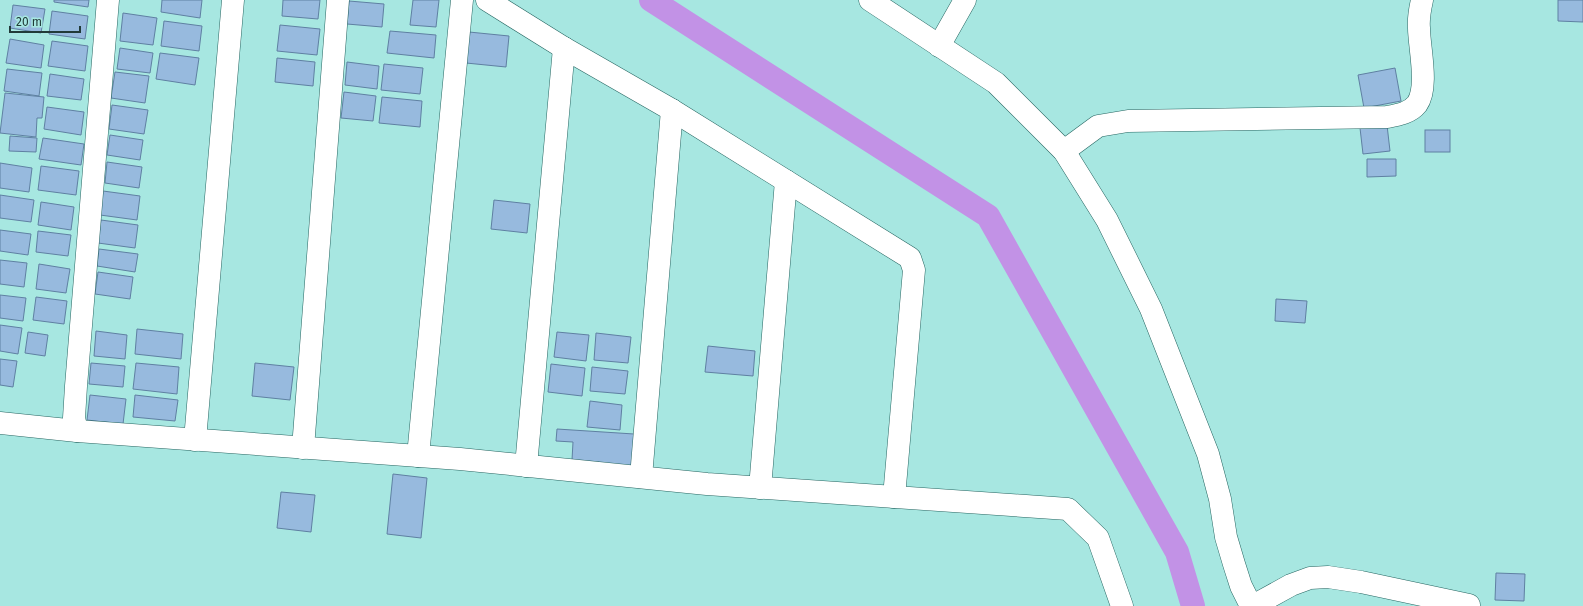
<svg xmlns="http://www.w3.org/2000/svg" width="1583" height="606" viewBox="0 0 1583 606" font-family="'Fira Sans',sans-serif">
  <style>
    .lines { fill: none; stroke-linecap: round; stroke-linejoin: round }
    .canal { stroke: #c292e6; stroke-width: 24 }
    .building { fill: #97bade; stroke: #5f80a2 }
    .minor-casing { stroke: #276662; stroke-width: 23 }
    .minor { stroke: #fff; stroke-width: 22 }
  </style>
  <rect width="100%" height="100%" fill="#a7e7e1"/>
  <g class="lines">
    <!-- canal -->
    <polyline class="canal" points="651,0 988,216 1177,552 1193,606"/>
  </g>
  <!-- building -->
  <g class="building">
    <polygon points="54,0 89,0 88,7 54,2"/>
    <polygon points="162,0 202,0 200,18 161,12"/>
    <polygon points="283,0 320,0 318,19 282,16"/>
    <polygon points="413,0 439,0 436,27 410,25"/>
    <polygon points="1558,0 1583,0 1583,22 1558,21"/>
    <polygon points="349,1 384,4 382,27 347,24"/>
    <polygon points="13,5 45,9 41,33 10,28"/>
    <polygon points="52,11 88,16 85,39 49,34"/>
    <polygon points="123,13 157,18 153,45 120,41"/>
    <polygon points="164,21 202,26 199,51 161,46"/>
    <polygon points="280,25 320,29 317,55 277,51"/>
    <polygon points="390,31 436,35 434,58 387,53"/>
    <polygon points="469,32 509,36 506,67 466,63"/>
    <polygon points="10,39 44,45 41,68 6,63"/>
    <polygon points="52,41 88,46 85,71 48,66"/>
    <polygon points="120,48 153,53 150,73 117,69"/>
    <polygon points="160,53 199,58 195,85 156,79"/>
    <polygon points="277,58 315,62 313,86 275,82"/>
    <polygon points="347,62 379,66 377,89 345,85"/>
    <polygon points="384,64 423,68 420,94 381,90"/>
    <polygon points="1395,68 1401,101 1364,108 1358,75"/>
    <polygon points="7,69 42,73 39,96 4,91"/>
    <polygon points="115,72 149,76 145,103 111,98"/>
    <polygon points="50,74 84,79 81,100 47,96"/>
    <polygon points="344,92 376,96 373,121 341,118"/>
    <polygon points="5,93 44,97 42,118 37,118 36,137 0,133"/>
    <polygon points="382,97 422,101 420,127 379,123"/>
    <polygon points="112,105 148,110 144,134 109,129"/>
    <polygon points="47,107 84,112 81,135 44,129"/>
    <polygon points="1387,125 1390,151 1363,154 1360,128"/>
    <rect x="1425" y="130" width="25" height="22"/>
    <polygon points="110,135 143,140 140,160 107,155"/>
    <polygon points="10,136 37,138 36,152 9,151"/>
    <polygon points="43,138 84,144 81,165 39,159"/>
    <polygon points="1367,159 1396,159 1396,176 1367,177"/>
    <polygon points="107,162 142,167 139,188 105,183"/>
    <polygon points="0,163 32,168 29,192 0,188"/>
    <polygon points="41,166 79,171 76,195 38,190"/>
    <polygon points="103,191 140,196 137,220 100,215"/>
    <polygon points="0,195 34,200 31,222 0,218"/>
    <polygon points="494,200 530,204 527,233 491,229"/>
    <polygon points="41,202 74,207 71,230 38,225"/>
    <polygon points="101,220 138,225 135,248 98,243"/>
    <polygon points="0,230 31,234 28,255 0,251"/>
    <polygon points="38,231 71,235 68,256 36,252"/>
    <polygon points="99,249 138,254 135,272 97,266"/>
    <polygon points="0,260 27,263 24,287 0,284"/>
    <polygon points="39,264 70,269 66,293 36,289"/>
    <polygon points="98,272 133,277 130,299 95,294"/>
    <polygon points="0,295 26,298 23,321 0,318"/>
    <polygon points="36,297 67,301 64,324 33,320"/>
    <polygon points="1276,299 1307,301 1305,323 1275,321"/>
    <polygon points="0,325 22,328 18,354 0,351"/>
    <polygon points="137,329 183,334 181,359 135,354"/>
    <polygon points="96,331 127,335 125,359 94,356"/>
    <polygon points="28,332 48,335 45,356 25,353"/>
    <polygon points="557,332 589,335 586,361 554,357"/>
    <polygon points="596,333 631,337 628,363 594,360"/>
    <polygon points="708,346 755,351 753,376 705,372"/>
    <polygon points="0,359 17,361 13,387 0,385"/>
    <polygon points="91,363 125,366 123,387 89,384"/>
    <polygon points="136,363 179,367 177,394 133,389"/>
    <polygon points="255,363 294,367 290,400 252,396"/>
    <polygon points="551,364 585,368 582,396 548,392"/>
    <polygon points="592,367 628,371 625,394 590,391"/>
    <polygon points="90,395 126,399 123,424 87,420"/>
    <polygon points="135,395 178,400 175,421 133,417"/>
    <polygon points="590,401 622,405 620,430 587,427"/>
    <polygon points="557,429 634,434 632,470 599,468 599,462 572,460 573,442 556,441"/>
    <polygon points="393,474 427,478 421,538 387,534"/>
    <polygon points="281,492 315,495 311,532 277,528"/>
    <polygon points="1496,573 1525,574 1524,601 1495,600"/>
  </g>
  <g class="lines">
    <!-- minor casing -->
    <g class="minor-casing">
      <g id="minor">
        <polyline points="487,0 564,48"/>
        <polyline points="870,0 996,83 1064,151 1107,220 1151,309 1208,454 1220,499 1226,537 1234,564 1241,586 1251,606"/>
        <polyline points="939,46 965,0"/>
        <path d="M1064,151L1098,126L1128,121L1387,117C1398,115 1410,113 1417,104C1429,87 1419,47 1419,28C1418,18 1420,9 1422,0"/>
        <polyline points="0,423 77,431 460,459 707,484 1068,509 1098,538 1122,606"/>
        <polyline points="77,431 74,418 76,386 108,0"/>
        <polyline points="195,440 233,0"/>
        <polyline points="303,448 338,0"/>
        <polyline points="418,456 462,0"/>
        <polyline points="526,466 564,48 672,110 910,258 914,270 894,497"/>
        <polyline points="641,477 672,110"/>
        <polyline points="760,488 786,181"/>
        <polyline points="1253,606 1291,585 1310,578 1328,577 1361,582 1469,605"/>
      </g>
    </g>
    <!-- minor -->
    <use href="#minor" class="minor"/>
  </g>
  <!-- scale -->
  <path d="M10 26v6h70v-6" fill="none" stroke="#213b39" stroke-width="2"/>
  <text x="16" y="26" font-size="12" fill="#213b39" stroke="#a7e7e1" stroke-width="3" paint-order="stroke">20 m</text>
</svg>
